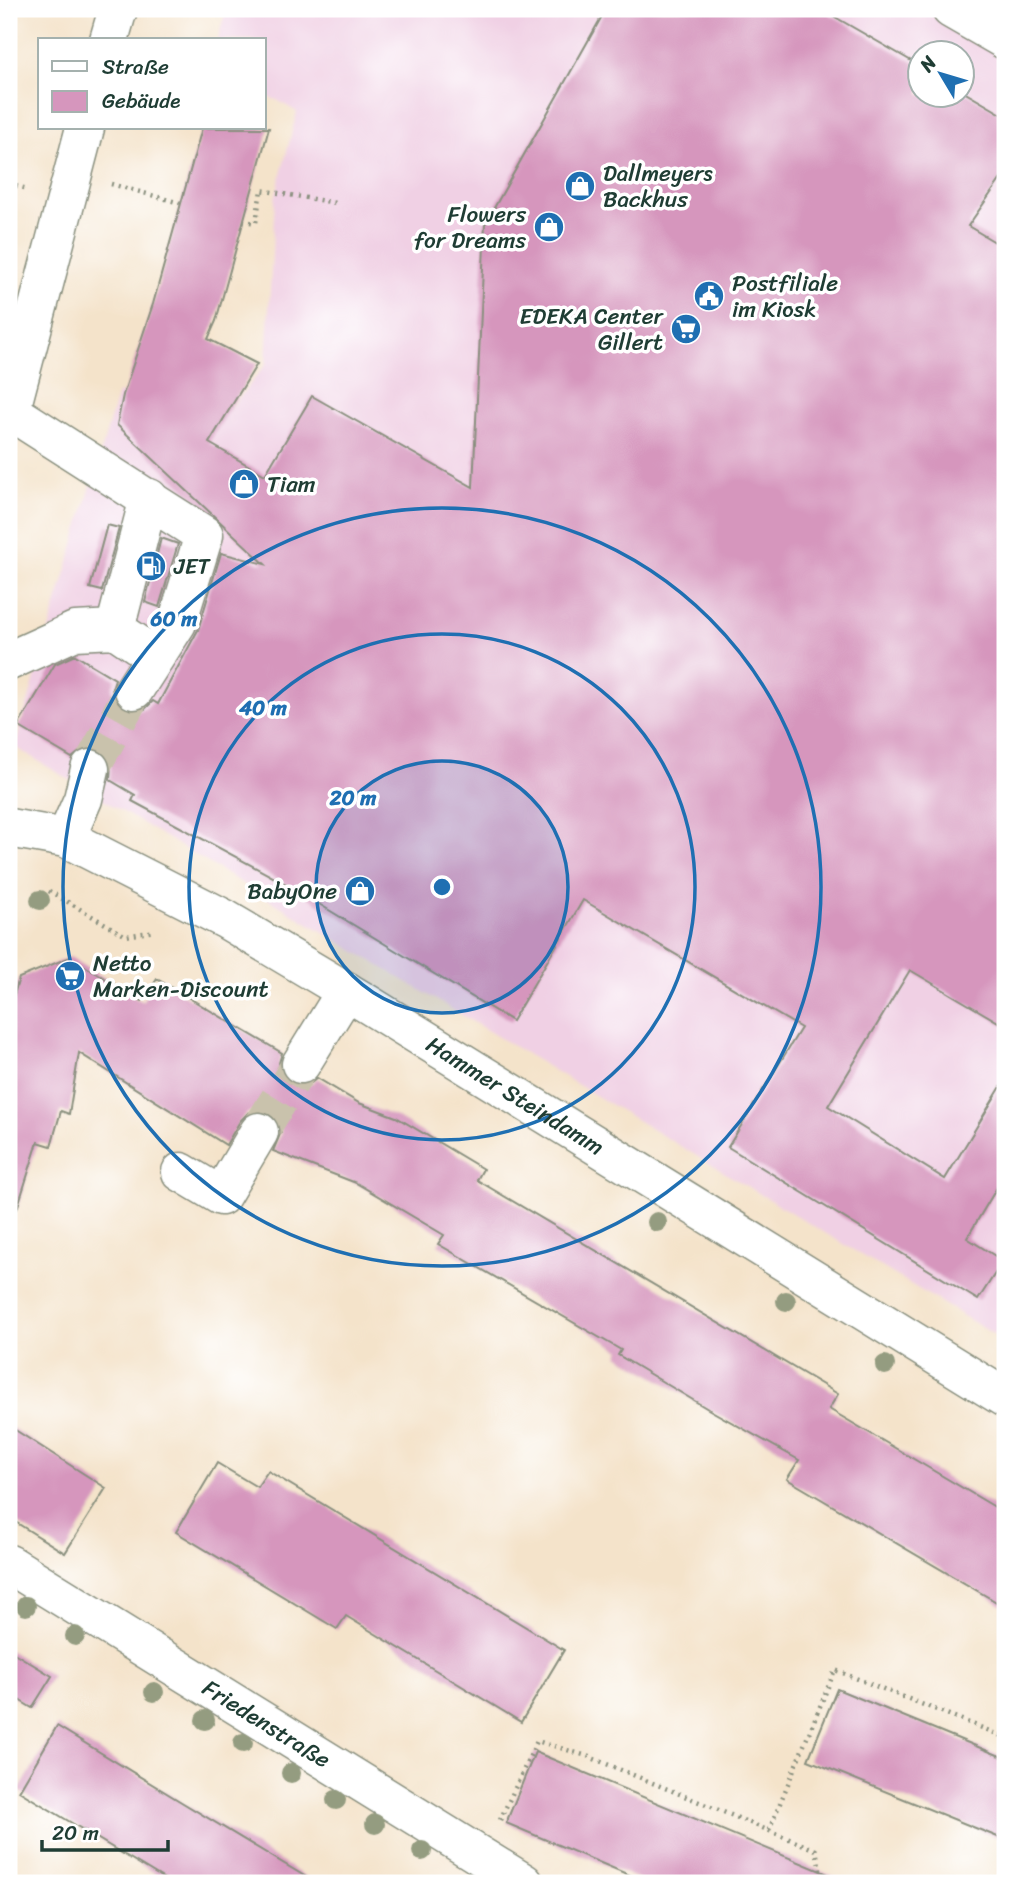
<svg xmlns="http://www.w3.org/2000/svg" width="1014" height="1892" viewBox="0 0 1014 1892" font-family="Sriracha,sans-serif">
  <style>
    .built { fill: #f0d0e4; fill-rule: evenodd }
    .building { fill: #d696bd }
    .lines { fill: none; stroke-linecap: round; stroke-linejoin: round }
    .minor-tunnel { stroke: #c9c2ac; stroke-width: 38; stroke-dasharray: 38 19; stroke-linecap: butt }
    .minor-casing { stroke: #8a907f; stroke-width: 41 }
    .major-casing { stroke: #8a907f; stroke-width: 41 }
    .path { stroke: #8a907f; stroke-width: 4.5; stroke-dasharray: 2 5; stroke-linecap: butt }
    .minor { stroke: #fff; stroke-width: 38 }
    .major { stroke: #fff; stroke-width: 38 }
    .tree { fill: #949c80 }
    .ring { fill: none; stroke: #1f6fb2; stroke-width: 3.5 }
    .labels { text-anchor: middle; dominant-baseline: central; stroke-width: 7; stroke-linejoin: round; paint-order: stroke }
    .poi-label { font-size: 23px; fill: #1f3d34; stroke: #fff; text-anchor: start }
    .street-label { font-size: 23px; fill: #1f3d34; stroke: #fff }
    .centre { fill: #1f6fb2; stroke: #fff; stroke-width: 3.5 }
    .ring-label { font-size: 21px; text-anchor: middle; font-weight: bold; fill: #1f6fb2; stroke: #fff; stroke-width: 7; stroke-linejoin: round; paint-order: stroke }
  </style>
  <rect width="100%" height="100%" fill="#fff"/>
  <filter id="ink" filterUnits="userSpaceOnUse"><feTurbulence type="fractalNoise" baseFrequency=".0143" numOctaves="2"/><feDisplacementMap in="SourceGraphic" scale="14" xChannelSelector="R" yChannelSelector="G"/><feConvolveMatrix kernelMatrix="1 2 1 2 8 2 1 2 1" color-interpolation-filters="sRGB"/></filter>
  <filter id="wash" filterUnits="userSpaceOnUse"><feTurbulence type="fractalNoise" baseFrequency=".00686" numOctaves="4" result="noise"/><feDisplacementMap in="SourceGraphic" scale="28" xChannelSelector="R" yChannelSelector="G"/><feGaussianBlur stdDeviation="1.57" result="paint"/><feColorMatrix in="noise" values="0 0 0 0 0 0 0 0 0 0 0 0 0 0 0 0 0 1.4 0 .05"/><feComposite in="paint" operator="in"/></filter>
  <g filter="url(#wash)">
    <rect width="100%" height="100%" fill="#f4e3ca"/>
    <!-- built -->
    <path class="built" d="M226,9H1005V1341L15,747L118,393L212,432L266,364L275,198L297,112L277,100L264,96V40H218ZM920,52H962V94H920Z"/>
    <g id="blocks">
      <!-- building -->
      <g class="building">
        <polygon points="606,9 821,9 920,66 920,94 962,94 962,91 1005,116 1005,173 968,226 1005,248 1005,1026 910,970 828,1106 945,1179 1005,1080 1005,1174 967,1238 1003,1261 978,1300 728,1147 801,1028 583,900 512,1021 286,884 132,801 135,795 110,780 111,763 104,753 96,748 84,748 72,758 18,726 55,664 75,655 115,679 112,688 114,699 123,709 134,712 145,709 153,701 158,704 198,630 221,553 265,564 117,425 123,395 153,304 202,128 269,128 216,321 208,339 257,364 209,443 265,475 312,396 473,487 485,224"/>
        <polygon points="107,525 119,528 102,591 90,588"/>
        <polygon points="161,538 178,544 159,607 145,602"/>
        <polygon points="70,957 142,1001 157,979 282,1053 279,1063 282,1074 290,1083 301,1086 311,1083 317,1078 359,1103 396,1117 483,1169 477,1180 838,1394 829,1409 1005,1513 1005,1607 787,1479 799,1460 708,1409 618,1355 621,1350 438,1244 444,1235 356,1183 273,1151 281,1132 278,1121 270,1113 259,1110 248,1113 240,1121 226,1145 79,1053 69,1114 61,1111 51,1146 38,1142 17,1209 9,1208 9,1011 19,978"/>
        <polygon points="9,1426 106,1488 65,1553 9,1518"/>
        <polygon points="217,1463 257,1487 268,1471 564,1650 521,1722 346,1616 337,1629 176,1532"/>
        <polygon points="9,1650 52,1676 32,1708 9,1694"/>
        <polygon points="837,1689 1005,1758 1005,1840 808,1760"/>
        <polygon points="57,1726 183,1803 316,1883 171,1883 19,1791"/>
        <polygon points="535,1752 847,1882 847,1883 648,1883 506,1823"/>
      </g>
    </g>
  </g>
  <g filter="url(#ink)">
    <use href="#blocks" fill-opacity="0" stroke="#8a907f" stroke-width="2"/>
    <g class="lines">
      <!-- minor-tunnel -->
      <g class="minor-tunnel">
        <polyline points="90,769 134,690"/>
        <polyline points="259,1132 301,1064"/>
      </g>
      <!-- minor casing -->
      <g class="minor-casing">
        <g id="minor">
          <polyline points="951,9 1005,40"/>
          <polyline points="10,411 204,535 177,623 134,690"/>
          <polyline points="115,629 149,498"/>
          <polyline points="9,661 75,631 115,629 155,656"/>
          <path id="s1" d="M9,828L66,838L225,919L366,1003L1005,1398"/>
          <polyline points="66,838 83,799 90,769"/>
          <polyline points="301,1064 346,991"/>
          <polyline points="181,1172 221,1196 259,1132"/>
          <path id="s2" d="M9,1564L524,1883"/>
        </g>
      </g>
      <!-- major casing -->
      <g class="major-casing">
        <g id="major">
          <polyline points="109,40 118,9"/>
          <polyline points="9,417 85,128"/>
        </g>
      </g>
      <!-- path -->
      <g class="path">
        <polyline points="9,184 28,189"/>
        <polyline points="111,184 180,203"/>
        <polyline points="243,221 256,223 261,190 336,203"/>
        <polyline points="49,891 126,936 155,931"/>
        <polyline points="500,1820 537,1741 587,1756 816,1850 820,1870 815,1883"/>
        <polyline points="769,1830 835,1670 1005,1737"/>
      </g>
      <!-- minor -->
      <use href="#minor" class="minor"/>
      <!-- major -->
      <use href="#major" class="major"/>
    </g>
    <!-- trees -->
    <g class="tree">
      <circle cx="40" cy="900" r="10"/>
      <circle cx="657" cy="1222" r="10"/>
      <circle cx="786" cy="1301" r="10"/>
      <circle cx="885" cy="1365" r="10"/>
      <circle cx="26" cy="1606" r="10"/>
      <circle cx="75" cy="1636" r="10"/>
      <circle cx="154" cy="1692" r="10"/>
      <circle cx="205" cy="1720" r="10"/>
      <circle cx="243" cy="1743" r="10"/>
      <circle cx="291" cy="1773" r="10"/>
      <circle cx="336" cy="1800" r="10"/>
      <circle cx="375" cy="1824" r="10"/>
      <circle cx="422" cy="1851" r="10"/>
    </g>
  </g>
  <!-- distance rings -->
  <circle cx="442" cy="887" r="126" fill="#1f6fb2" fill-opacity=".12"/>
  <g class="ring">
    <circle cx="442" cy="887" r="126"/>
    <circle cx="442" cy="887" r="253"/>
    <circle cx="442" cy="887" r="379"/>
  </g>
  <!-- icons -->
  <defs>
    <g id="shop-disc" transform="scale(1.575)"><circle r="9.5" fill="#1f6fb2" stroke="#fff"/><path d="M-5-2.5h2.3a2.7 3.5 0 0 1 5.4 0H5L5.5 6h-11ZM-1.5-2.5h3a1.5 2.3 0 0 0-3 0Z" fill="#fff"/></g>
    <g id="civic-disc" transform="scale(1.575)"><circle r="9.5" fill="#1f6fb2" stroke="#fff"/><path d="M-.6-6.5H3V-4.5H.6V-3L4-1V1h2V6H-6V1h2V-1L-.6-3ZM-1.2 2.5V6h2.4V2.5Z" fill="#fff"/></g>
    <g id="supermarket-disc" transform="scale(1.575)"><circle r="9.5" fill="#1f6fb2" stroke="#fff"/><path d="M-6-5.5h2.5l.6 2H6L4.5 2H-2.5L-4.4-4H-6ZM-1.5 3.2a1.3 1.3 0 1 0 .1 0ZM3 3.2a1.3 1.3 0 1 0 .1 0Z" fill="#fff"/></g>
    <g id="fuel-disc" transform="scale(1.575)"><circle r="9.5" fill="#1f6fb2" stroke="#fff"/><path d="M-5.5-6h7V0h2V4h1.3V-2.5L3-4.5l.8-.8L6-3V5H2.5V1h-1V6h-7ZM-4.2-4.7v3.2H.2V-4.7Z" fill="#fff"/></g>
  </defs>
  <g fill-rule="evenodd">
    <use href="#shop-disc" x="580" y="186"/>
    <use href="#shop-disc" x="549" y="227"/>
    <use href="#civic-disc" x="709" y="296"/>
    <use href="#supermarket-disc" x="686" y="329"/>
    <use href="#shop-disc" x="244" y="484"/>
    <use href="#fuel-disc" x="151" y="566"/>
    <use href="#shop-disc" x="360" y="891"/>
    <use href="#supermarket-disc" x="70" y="976"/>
  </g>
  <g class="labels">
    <!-- poi labels -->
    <g class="poi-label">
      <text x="603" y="173">Dallmeyers<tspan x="603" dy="26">Backhus</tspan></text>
      <text x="526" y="214" text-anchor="end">Flowers<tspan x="526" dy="26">for Dreams</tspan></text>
      <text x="732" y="283">Postfiliale<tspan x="732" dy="26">im Kiosk</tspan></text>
      <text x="663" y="316" text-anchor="end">EDEKA Center<tspan x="663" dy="26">Gillert</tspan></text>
      <text x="267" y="484">Tiam</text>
      <text x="174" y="566">JET</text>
      <text x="337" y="891" text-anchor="end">BabyOne</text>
      <text x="93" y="963">Netto<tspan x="93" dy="26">Marken-Discount</tspan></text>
    </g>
    <!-- street labels -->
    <g class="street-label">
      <text stroke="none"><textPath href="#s1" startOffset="576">Hammer Steindamm</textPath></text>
      <text stroke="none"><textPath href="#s2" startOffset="303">Friedenstraße</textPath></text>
    </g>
  </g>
  <circle cx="442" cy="887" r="10" class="centre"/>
  <g class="ring-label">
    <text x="174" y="626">60 m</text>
    <text x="263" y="715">40 m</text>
    <text x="353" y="805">20 m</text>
  </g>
  <!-- margin -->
  <rect width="1014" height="1892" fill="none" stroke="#fff" stroke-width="35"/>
  <!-- legend -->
  <rect x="38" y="38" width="228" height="91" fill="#ffffff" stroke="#a5b1ae" stroke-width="2"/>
  <rect x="52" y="61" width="35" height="10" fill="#ffffff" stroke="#a5b1ae" stroke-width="2"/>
  <text x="102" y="74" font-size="21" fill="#1f3d34">Straße</text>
  <rect x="52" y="91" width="35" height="21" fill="#d696bd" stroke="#a5b1ae" stroke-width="2"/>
  <text x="102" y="108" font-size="21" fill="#1f3d34">Gebäude</text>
  <!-- north arrow -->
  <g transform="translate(941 74) rotate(308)"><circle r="33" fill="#ffffff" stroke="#a5b1ae" stroke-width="2"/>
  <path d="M0-5L12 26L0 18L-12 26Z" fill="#1f6fb2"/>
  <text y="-10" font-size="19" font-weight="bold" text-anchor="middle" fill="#1f3d34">N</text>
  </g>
  <!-- scale -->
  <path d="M42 1840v10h126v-10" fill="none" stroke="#1f3d34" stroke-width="3.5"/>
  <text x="52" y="1840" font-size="21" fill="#1f3d34" stroke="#ffffff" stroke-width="5" paint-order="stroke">20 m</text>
</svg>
